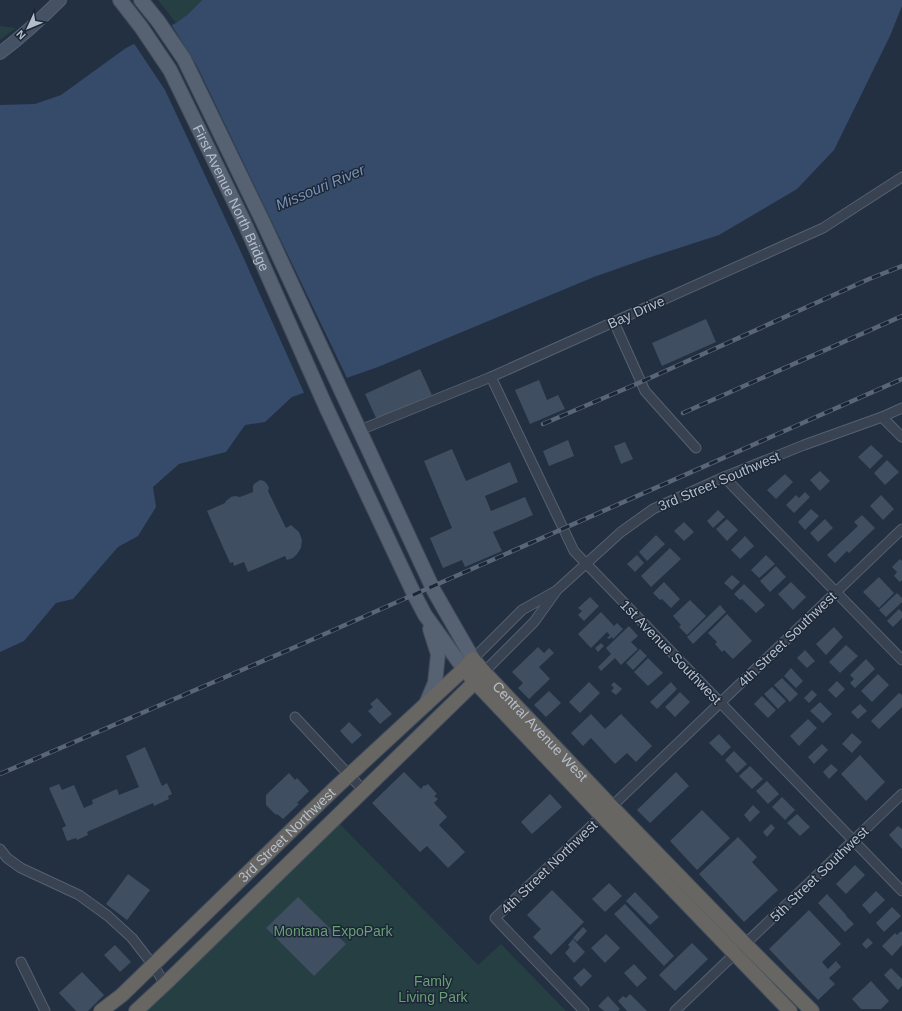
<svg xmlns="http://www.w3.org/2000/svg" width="902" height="1011" viewBox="0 0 902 1011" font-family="Arial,sans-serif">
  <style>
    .green { fill: #253f42 }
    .water { fill: #364a6a }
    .pier { fill: #233041 }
    .building { fill: #3f4e61 }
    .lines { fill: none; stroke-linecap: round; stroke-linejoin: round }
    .minor-casing { stroke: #56606f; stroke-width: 11 }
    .secondary-casing { stroke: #56606f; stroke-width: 14 }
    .primary-casing { stroke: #414b5a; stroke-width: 16 }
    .trunk-casing { stroke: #424d5c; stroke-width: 16 }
    .minor { stroke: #384251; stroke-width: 9 }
    .secondary { stroke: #455164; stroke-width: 12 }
    .primary { stroke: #566171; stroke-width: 14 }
    .trunk { stroke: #676662; stroke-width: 14 }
    .rail-casing { stroke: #596678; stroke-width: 4.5 }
    .rail { stroke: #1c2736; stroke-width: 3; stroke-dasharray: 9; stroke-linecap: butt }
    .labels { text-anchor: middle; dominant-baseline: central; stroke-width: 3; stroke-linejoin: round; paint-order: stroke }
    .street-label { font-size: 14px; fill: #b4bdcc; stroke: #1c2736 }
    .park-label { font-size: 14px; fill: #6a9e76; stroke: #1c2736 }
    .water-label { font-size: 15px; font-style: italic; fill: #7a92b5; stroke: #1c2736 }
  </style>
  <rect width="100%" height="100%" fill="#233041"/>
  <!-- green -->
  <g class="green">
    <polygon points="158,0 202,0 188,14 176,23"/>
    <polygon points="0,26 16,28 0,40"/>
    <polygon points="335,819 478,965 501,944 566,1011 136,1011"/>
  </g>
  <!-- water -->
  <polygon class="water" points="202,0 902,0 902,6 890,36 834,150 797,189 719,235 645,259 594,277 378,367 292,397 265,422 245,425 226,452 179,464 153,487 156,507 138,536 118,547 73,599 56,603 24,641 0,652 0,105 35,104 61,95 126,48 176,23 188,14"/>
  <!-- pier -->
  <polygon class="pier" points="171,24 197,66 348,380 305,395 240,250 165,90 133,42"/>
  <!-- building -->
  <g class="building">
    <polygon points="706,319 716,342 662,366 652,343"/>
    <polygon points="420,369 432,395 377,420 365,394"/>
    <polygon points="539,380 547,400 558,395 565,409 530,424 515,390"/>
    <polygon points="568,440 574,456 549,466 543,451"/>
    <polygon points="625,442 633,459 621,464 614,446"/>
    <polygon points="871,445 883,456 870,469 858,457"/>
    <polygon points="452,449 466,481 510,462 518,482 485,496 491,511 525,497 533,515 493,532 502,551 465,567 462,560 443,568 430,538 452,528 424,461"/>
    <polygon points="887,460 899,472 885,485 874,473"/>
    <polygon points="820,471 830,481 820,491 810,480"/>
    <polygon points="785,474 793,482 776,499 767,490"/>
    <polygon points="260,480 264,481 267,484 269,488 268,491 286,528 291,525 299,532 302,540 301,548 297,554 293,558 287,560 285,556 248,572 244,562 234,566 233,562 230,563 207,511 225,503 226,501 231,497 235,496 240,497 253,492 253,486 254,484"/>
    <polygon points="805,492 810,497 794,513 786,505 796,495 799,498"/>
    <polygon points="881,495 894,509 883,520 870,506"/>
    <polygon points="811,509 819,516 805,530 798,522"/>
    <polygon points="718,510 725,517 713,528 707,521"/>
    <polygon points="862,515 875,528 849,553 847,551 835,563 827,555 858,526 854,522"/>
    <polygon points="727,519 738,530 727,541 716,529"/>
    <polygon points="825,519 833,528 818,542 810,533"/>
    <polygon points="684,522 694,532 684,541 674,531"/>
    <polygon points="656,535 665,544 647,561 639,552"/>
    <polygon points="745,536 754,546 740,559 731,550"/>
    <polygon points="670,548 681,559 651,587 641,576"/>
    <polygon points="637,555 644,563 635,572 627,564"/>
    <polygon points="766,555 775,564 759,578 751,570"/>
    <polygon points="900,559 902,561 902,580 900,582 894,576 897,572 892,567"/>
    <polygon points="776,566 786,577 770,592 760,581"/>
    <polygon points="732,575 740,582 732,590 724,583"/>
    <polygon points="879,577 894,593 879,608 863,592"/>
    <polygon points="664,582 680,599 671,608 662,599 660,600 653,593"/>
    <polygon points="791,582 806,597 793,610 778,594"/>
    <polygon points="744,584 765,605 756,613 742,599 740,600 734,594"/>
    <polygon points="897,593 902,598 902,602 886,617 879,610"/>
    <polygon points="590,597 599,606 584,621 578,615 582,611 578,608"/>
    <polygon points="690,600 706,616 687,635 679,627 681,625 673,616"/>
    <polygon points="720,605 726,612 693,644 687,637"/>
    <polygon points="899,609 902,612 902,618 893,627 887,621"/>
    <polygon points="601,612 614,626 617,623 623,629 613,639 612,637 609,639 607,638 610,635 607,632 591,648 578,634"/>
    <polygon points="727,614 752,641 733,659 724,650 722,652 715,644 717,642 708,633"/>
    <polygon points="629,626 638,636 631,642 638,649 621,665 615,658 601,671 598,667 611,654 606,648"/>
    <polygon points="834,627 843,637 826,655 816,644"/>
    <polygon points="601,643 604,646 598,652 595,648"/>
    <polygon points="846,645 858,656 840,673 829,662"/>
    <polygon points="538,647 544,653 549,648 554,653 539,667 550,679 529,699 518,688 523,683 512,672"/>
    <polygon points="640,649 647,656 633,670 626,663"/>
    <polygon points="805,650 815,661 807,668 797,658"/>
    <polygon points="648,658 663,673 648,686 634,672"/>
    <polygon points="866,659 875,669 855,688 850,683 854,679 850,675"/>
    <polygon points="791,668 803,681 796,688 784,676"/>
    <polygon points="878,674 889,685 872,702 861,691"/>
    <polygon points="782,678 798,694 790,702 774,685"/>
    <polygon points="837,681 845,689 836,698 828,690"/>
    <polygon points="589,682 600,693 580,713 569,702"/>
    <polygon points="614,682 622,689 616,695 611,691 614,688 611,685"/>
    <polygon points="671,682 677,689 657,709 650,702"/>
    <polygon points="772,687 786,701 778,709 764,694"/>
    <polygon points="812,690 817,695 809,703 804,698"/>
    <polygon points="549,691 561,703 546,717 534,705"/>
    <polygon points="680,692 690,702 675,717 665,707"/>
    <polygon points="899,693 902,695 902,707 879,729 871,721"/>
    <polygon points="762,696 776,710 768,718 754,704"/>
    <polygon points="377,698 392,714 380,724 368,711 373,707 370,704"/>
    <polygon points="820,702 832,714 823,723 810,711"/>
    <polygon points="860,704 867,711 858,719 851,712"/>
    <polygon points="591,714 605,729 621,714 652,746 636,762 627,753 615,764 591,738 583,746 571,733"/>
    <polygon points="808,719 817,728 799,746 790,736"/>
    <polygon points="349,722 362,735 352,744 340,731"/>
    <polygon points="852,733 862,742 852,753 842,744"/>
    <polygon points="719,734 731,747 722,756 709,743"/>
    <polygon points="822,744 828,750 814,764 808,757"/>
    <polygon points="145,747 162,786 167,783 172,794 168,796 169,799 154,806 153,803 87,832 88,835 77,840 76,838 67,841 62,828 66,826 49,788 59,784 62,790 74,785 84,808 93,804 92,800 117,789 119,795 139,787 126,756"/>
    <polygon points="734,751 747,764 737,773 725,760"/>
    <polygon points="860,755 885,782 866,801 841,774"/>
    <polygon points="831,764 838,770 829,779 823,772"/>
    <polygon points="750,766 763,779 752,789 739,776"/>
    <polygon points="404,772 421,789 424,785 425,786 428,784 437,794 434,796 438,799 434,803 447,817 439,825 465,852 448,868 427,846 420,852 372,803"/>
    <polygon points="676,772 689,786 650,823 637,810"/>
    <polygon points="289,773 295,780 297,778 309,791 297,803 299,804 283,819 277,814 276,815 266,805 266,795"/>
    <polygon points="767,781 779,794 768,804 756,791"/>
    <polygon points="550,794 562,807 532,834 521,822"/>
    <polygon points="782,797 795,810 785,820 772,807"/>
    <polygon points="753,805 760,812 750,822 744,815"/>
    <polygon points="702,810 730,838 697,870 670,841"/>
    <polygon points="797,814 810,827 800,836 787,823"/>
    <polygon points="771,824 775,828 767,837 763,832"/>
    <polygon points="898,826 902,829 902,849 889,835"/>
    <polygon points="738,837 757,857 752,862 778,890 744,922 699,874"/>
    <polygon points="855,865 865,875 846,894 836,884"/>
    <polygon points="128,874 150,890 127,920 106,904"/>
    <polygon points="609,883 622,896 605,912 592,899"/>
    <polygon points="552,890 584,922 551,955 533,937 541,929 527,915"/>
    <polygon points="876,891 885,900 870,914 862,905"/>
    <polygon points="635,892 659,917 650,925 626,901"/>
    <polygon points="827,894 847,916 846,916 854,924 845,932 818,903"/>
    <polygon points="298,897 346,944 314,976 266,928"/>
    <polygon points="625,904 674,956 664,966 614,914"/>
    <polygon points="892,907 901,916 884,932 876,923"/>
    <polygon points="809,910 841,944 822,962 828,969 836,961 841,967 829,978 835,984 818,1000 769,949"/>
    <polygon points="583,927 587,931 577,942 573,938"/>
    <polygon points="901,931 902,932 902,945 892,956 882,946 895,933 897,935"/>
    <polygon points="606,934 620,948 605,963 591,948"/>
    <polygon points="868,938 873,943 866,949 862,944"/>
    <polygon points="573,939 585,952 574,963 565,953 570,947 568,945"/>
    <polygon points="692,943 708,959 675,991 659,975"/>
    <polygon points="115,945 131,962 120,972 104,955"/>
    <polygon points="634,964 647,978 637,987 624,973"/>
    <polygon points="584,968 592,976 581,987 573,978"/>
    <polygon points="891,968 902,979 902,986 898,990 884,975"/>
    <polygon points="82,972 104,995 88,1011 76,1011 59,993"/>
    <polygon points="871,981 889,1001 881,1009 861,1009 852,999"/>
    <polygon points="630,994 647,1011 627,1011 618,1001 623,996 626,998"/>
    <polygon points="608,996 620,1009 618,1011 604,1011 598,1006"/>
  </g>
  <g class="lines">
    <!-- minor casing -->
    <g class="minor-casing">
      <g id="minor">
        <polyline points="614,322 645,391 696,448"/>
        <polyline points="491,377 574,551 902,891"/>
        <polyline points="882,417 902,437"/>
        <polyline points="360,430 491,377 823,228 902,177"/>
        <polyline points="724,477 902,660"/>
        <polyline points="473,659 522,610 554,592"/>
        <polyline points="484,672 534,622 557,590 621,532 653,509 724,477 804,445 882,417 902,408"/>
        <polyline points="295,717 364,791"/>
        <polyline points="0,849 7,858 21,868 79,895 108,916 132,938 153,965 165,984"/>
        <polyline points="21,962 45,1011"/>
        <polyline points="584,1011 495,918 902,529"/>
        <polyline points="675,1011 902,794"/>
      </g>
    </g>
    <!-- secondary casing -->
    <g class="secondary-casing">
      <path id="secondary" d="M0,53C21,37 41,19 60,0"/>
    </g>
    <!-- primary casing -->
    <g class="primary-casing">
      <g id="primary">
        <path id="s1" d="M120,0L141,27L170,70L244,222L326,407L414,594L425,615L464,669"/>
        <polyline points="141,0 158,21 184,59 263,222 434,591 473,659"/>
        <polyline points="426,704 435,683 438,654 430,629"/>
      </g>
    </g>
    <!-- trunk casing -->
    <g class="trunk-casing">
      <g id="trunk">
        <polyline points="469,675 475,682 602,816 790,1011"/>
        <path id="s2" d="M101,1011L122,995L333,790L464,669L473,659L484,672L612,807L745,944L812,1011"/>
        <polyline points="136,1011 165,984 475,682 484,672"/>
      </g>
    </g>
    <!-- minor -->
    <use href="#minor" class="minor"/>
    <!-- secondary -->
    <use href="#secondary" class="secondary"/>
    <!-- primary -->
    <use href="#primary" class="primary"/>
    <!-- trunk -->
    <use href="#trunk" class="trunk"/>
    <!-- rail casing -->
    <g class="rail-casing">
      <g id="rail">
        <polyline points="683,413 902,316"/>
        <polyline points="543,424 641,382 869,279 902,266"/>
        <polyline points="0,774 293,648 902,379"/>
      </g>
    </g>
    <!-- rail -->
    <use href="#rail" class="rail"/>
  </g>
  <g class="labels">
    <!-- street labels -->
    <g class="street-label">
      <text stroke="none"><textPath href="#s1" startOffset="228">First Avenue North Bridge</textPath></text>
      <text transform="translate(636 312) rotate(-24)">Bay Drive</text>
      <text transform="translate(719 481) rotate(-23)">3rd Street Southwest</text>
      <text transform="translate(787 639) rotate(-44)">4th Street Southwest</text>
      <text transform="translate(671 652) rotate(46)">1st Avenue Southwest</text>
      <text stroke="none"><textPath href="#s2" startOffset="611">Central Avenue West</textPath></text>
      <text stroke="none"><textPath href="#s2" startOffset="256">3rd Street Northwest</textPath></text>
      <text transform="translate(549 867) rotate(-44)">4th Street Northwest</text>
      <text transform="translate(819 874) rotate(-44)">5th Street Southwest</text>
    </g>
    <!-- park labels -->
    <g class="park-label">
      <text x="333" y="931">Montana ExpoPark</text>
      <text x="433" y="981">Famly<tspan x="433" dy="16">Living Park</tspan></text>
    </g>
    <!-- water labels -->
    <g class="water-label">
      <text transform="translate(320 187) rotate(-23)">Missouri River</text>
    </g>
  </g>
  <!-- north arrow -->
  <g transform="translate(28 28) rotate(226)" stroke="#1c2736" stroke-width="3" paint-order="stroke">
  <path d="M0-3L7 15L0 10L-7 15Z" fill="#b4bdcc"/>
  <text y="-6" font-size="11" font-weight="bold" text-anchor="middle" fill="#b4bdcc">N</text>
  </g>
</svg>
